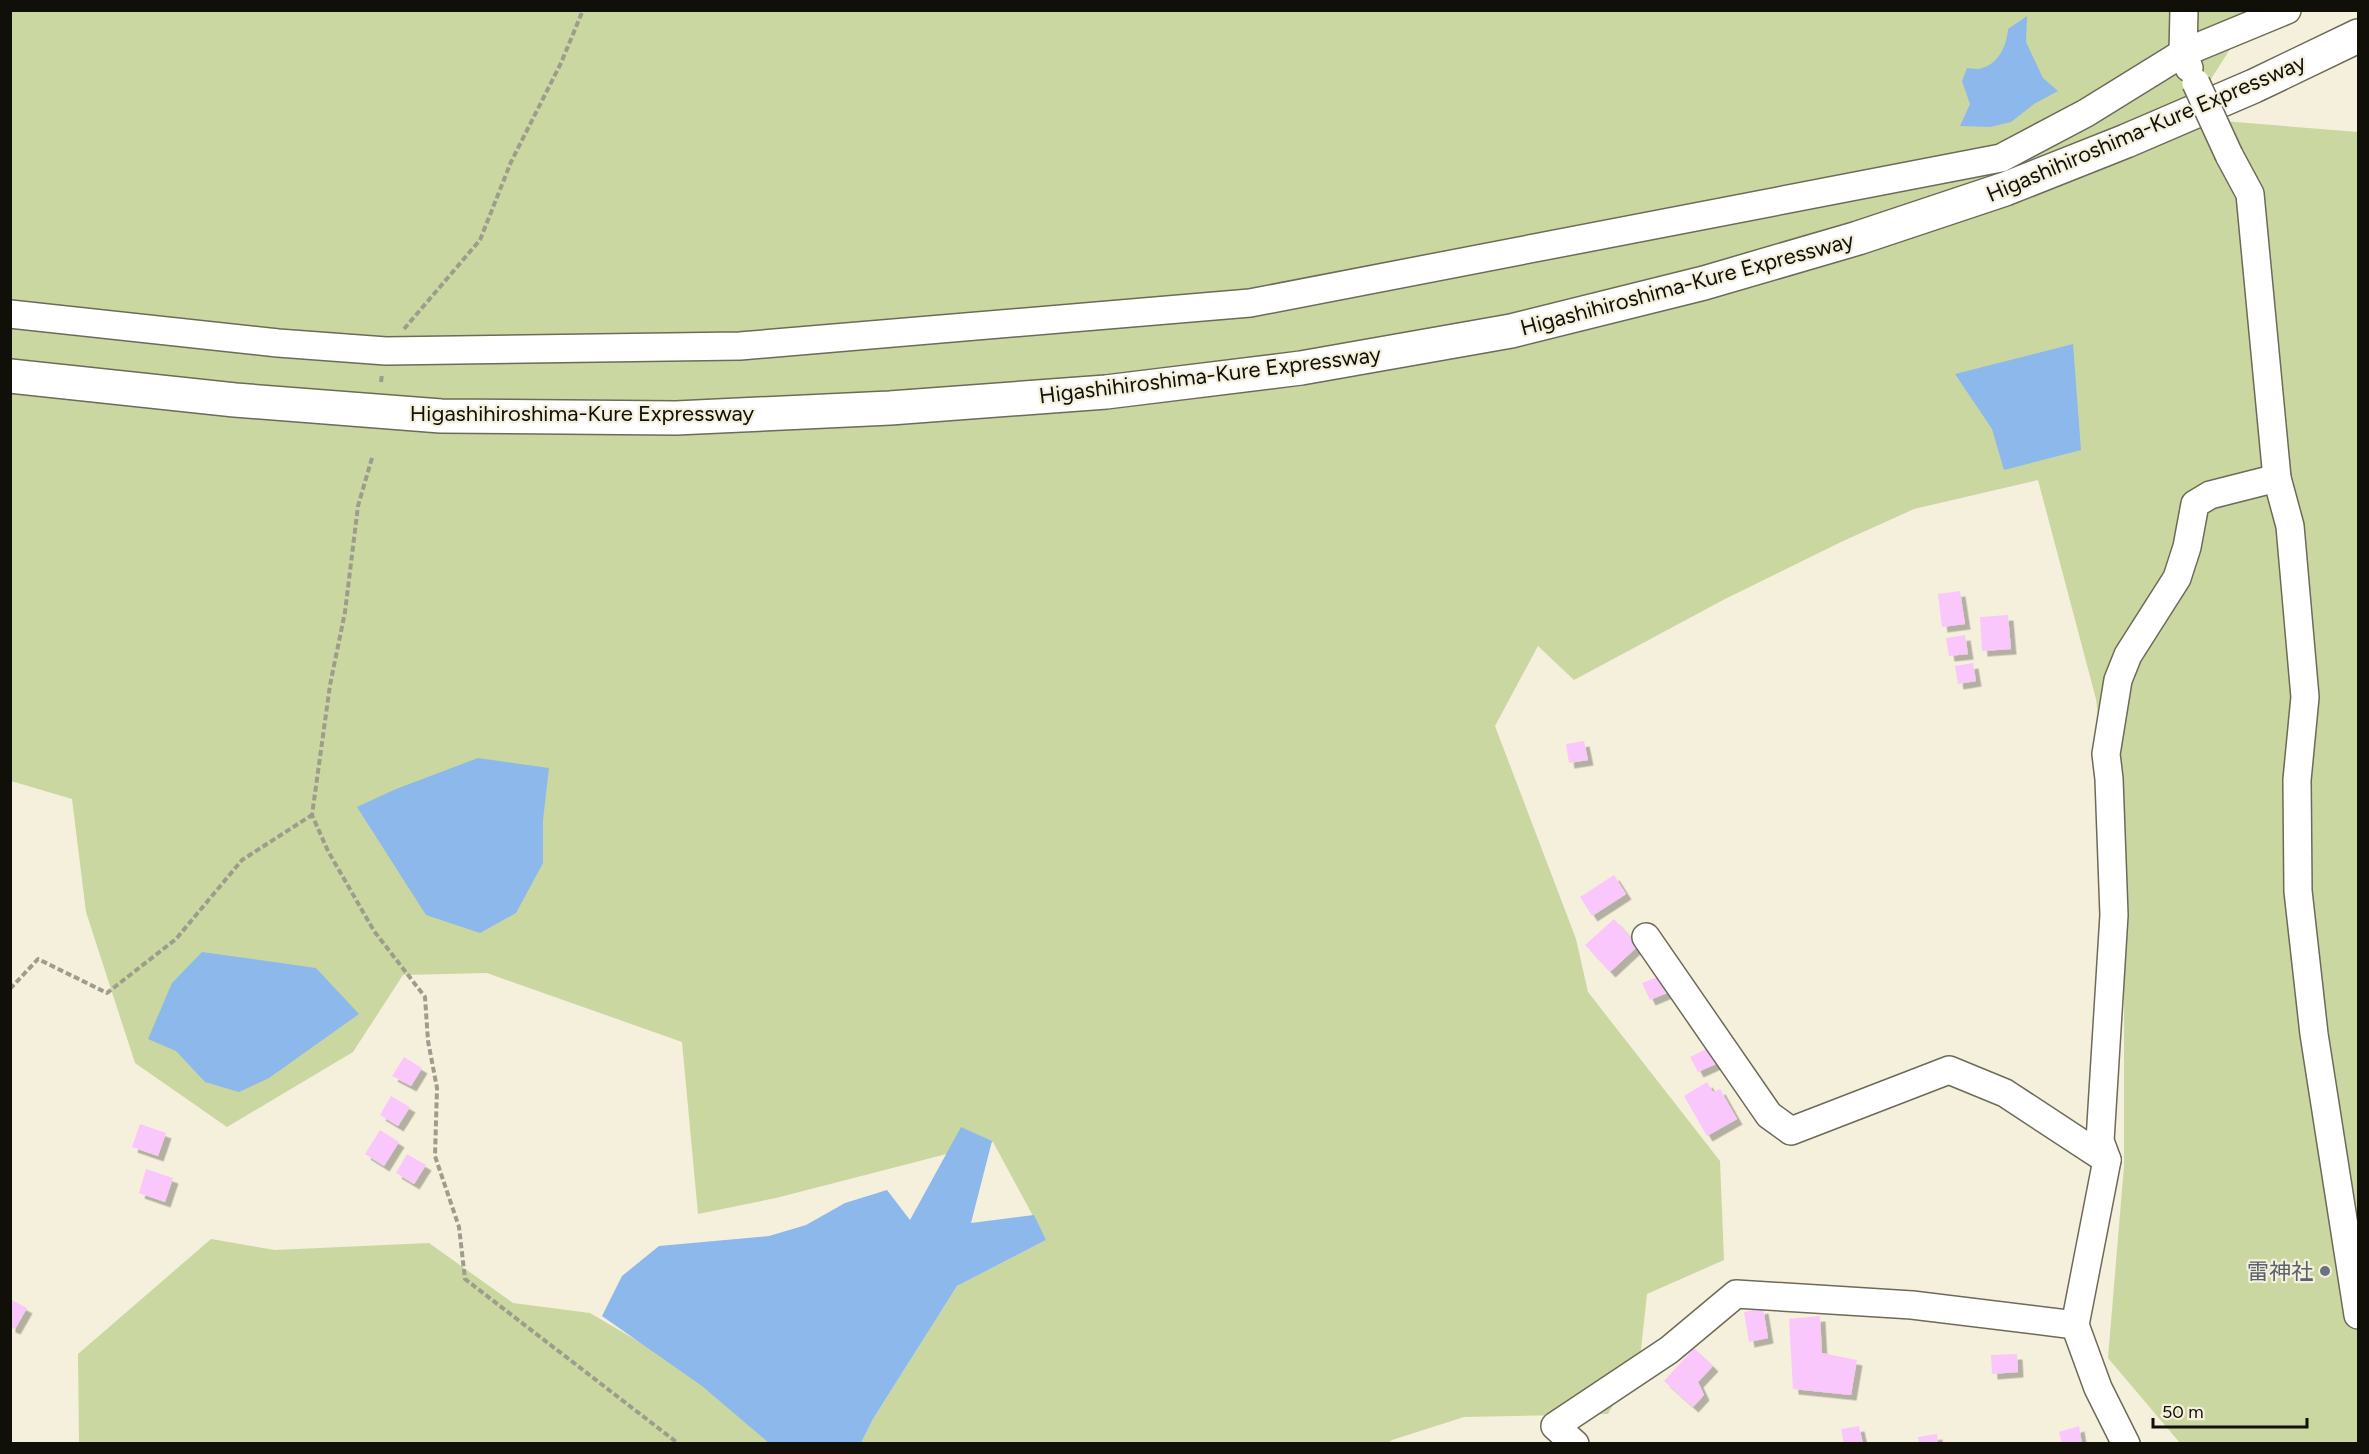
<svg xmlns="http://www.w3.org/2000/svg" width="2369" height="1454" viewBox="0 0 2369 1454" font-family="Figtree,'Noto Sans JP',sans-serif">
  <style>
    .green { fill: #cad7a1 }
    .water { fill: #8cb8ec }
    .building { fill: #fac7fc; filter: url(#shadow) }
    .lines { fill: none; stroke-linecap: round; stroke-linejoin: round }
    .minor-casing { stroke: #6d6a58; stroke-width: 30 }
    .highway-casing { stroke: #6d6a58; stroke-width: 36 }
    .path { stroke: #9e9c8c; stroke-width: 4; stroke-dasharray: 6 3; stroke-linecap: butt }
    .minor { stroke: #fff; stroke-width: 27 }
    .highway { stroke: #fff; stroke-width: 33 }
    .minor-bridge-casing { stroke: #6d6a58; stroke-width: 30; stroke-linecap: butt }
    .minor-bridge { stroke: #fff; stroke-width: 27 }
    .worship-dot { fill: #6b7280; stroke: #f4f0dc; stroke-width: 2 }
    .labels { text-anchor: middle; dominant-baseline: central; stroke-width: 4.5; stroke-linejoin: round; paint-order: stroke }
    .street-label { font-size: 22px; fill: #100f08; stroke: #f4f0dc }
    .worship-label { font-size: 22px; fill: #5b616d; stroke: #f4f0dc; text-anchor: end }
  </style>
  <defs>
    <filter id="shadow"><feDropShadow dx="5.5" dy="5.5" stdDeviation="0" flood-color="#0004"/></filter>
  </defs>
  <rect width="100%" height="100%" fill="#f4f0dc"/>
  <!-- green -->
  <g class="green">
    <polygon points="10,11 2251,11 2234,43 2186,118 2358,132 2358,1443 2180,1443 2108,1358 2124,1166 2124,937 2096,699 2038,480 1914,509 1841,542 1725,599 1574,680 1538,646 1495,726 1576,939 1588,992 1720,1161 1724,1260 1647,1294 1640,1358 1608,1414 1464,1417 1392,1440 1387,1444 861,1443 873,1419 957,1286 1046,1240 993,1142 776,1198 698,1214 682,1042 487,973 403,975 353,1052 227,1127 135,1063 86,912 72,799 11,781"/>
    <polygon points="211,1239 275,1250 429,1243 513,1303 590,1313 812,1443 79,1443 78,1354"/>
  </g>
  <!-- water -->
  <g class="water">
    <path d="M2027,16L2026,42L2043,78L2058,91L2034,104L2011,122L1990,127L1960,126L1970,104L1962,81L1967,68C1971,68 1978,70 1982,68C1999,64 2007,44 2008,29Z"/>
    <polygon points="2073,344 2081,450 2004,470 1992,429 1955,374"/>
    <polygon points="478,758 549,768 543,820 543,863 516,913 480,933 426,915 357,807 396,789"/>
    <polygon points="202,952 316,968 359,1014 269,1078 239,1092 205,1082 176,1051 148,1039 172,983"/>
    <polygon points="961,1127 992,1141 971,1223 1034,1215 1046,1240 957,1286 873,1419 861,1443 769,1443 702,1386 602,1316 622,1276 659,1246 769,1236 806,1225 845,1203 887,1190 910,1220"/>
  </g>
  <!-- building -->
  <g class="building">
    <polygon points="1960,591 1965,624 1942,627 1938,594"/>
    <polygon points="2008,615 2011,649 1982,651 1980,617"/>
    <polygon points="1965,635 1968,654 1949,656 1946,638"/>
    <polygon points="1973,663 1976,681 1958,684 1955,666"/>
    <polygon points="1584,741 1588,760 1569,763 1566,744"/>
    <polygon points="1614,875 1626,894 1592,916 1580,897"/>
    <polygon points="1614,919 1638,946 1610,972 1585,945"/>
    <polygon points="1660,976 1667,993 1650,1000 1642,983"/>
    <polygon points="1710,1047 1718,1063 1698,1072 1690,1057"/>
    <polygon points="404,1057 422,1068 411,1086 392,1076"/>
    <polygon points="1707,1082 1713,1092 1720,1089 1737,1119 1707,1136 1684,1096"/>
    <polygon points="391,1096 410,1107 398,1126 380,1115"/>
    <polygon points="140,1124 166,1133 158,1156 132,1147"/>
    <polygon points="380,1130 399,1142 384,1166 365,1154"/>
    <polygon points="407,1154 426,1165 414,1184 396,1173"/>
    <polygon points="146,1169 173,1178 165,1202 139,1193"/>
    <polygon points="10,1299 27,1308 15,1329 10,1327"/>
    <polygon points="1763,1308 1768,1338 1749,1342 1744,1312"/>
    <polygon points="1820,1316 1822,1353 1857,1360 1851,1395 1793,1389 1789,1319"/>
    <polygon points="1694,1348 1713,1366 1698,1382 1704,1395 1693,1407 1664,1381"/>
    <polygon points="2017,1354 2018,1372 1992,1374 1991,1355"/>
    <polygon points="1859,1426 1863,1444 1844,1444 1841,1429"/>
    <polygon points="2079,1426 2082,1444 2062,1444 2059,1432"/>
    <polygon points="1937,1434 1938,1444 1919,1444 1918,1437"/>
  </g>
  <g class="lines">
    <!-- minor casing -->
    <g class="minor-casing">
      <g id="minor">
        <polyline points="2184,10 2183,53 2189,68"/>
        <polyline points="2229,155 2250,194 2277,478 2290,526 2305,697 2297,780 2298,891 2314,1034 2358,1315"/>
        <polyline points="10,314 278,343 386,351 740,346 1250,303 2001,158 2086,113 2183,53 2287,10"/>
        <polyline points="1646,937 1769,1115 1791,1131 1949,1070 2005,1093 2107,1160"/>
        <polyline points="1575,1444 1555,1426 1669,1350 1736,1294 1912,1305 2075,1325"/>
        <polyline points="2126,1444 2098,1388 2075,1325 2107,1160 2100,1141 2114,915 2109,779 2106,754 2118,680 2128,655 2177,578 2187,547 2195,504 2210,495 2277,478"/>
      </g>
    </g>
    <!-- highway casing -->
    <g class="highway-casing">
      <polyline id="highway" points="10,376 235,400 441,416 676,418 890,408 1106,392 1301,368 1511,331 1704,283 1858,238 2005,189 2126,141 2254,86 2358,36"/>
    </g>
    <!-- path -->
    <g class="path">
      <polyline points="404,329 480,240 511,162 561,63 583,10"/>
      <polyline points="381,382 382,374"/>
      <polyline points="372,458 358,506 345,612 330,685 312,815 328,851 374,931 425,997 428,1041 437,1088 435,1156 459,1227 465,1279 679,1444"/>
      <polyline points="10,989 38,959 107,993 176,939 242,860 312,815"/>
    </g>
    <!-- minor -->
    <use href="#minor" class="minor"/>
    <!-- highway -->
    <use href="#highway" class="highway"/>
    <!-- minor-bridge casing -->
    <g class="minor-bridge-casing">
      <polyline id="minor-bridge" points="2196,83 2229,155"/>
    </g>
    <!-- minor-bridge -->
    <use href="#minor-bridge" class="minor-bridge"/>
  </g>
  <!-- markers -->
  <circle class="worship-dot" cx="2325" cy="1271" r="6"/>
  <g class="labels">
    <!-- street labels -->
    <g class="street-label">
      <text transform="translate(2146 128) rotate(-23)">Higashihiroshima-Kure Expressway</text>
      <text transform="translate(1687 284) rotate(-15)">Higashihiroshima-Kure Expressway</text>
      <text transform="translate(1210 375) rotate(-7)">Higashihiroshima-Kure Expressway</text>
      <text x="582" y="413">Higashihiroshima-Kure Expressway</text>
    </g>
    <!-- worship labels -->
    <g class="worship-label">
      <text x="2313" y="1271">雷神社</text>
    </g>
  </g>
  <!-- border -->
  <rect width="2369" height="1454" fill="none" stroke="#100f08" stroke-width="24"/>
  <!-- scale -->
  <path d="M2153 1418v9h154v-9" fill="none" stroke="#100f08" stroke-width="3"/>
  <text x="2162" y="1418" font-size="18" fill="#100f08" stroke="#f4f0dc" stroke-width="4.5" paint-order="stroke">50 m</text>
</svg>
